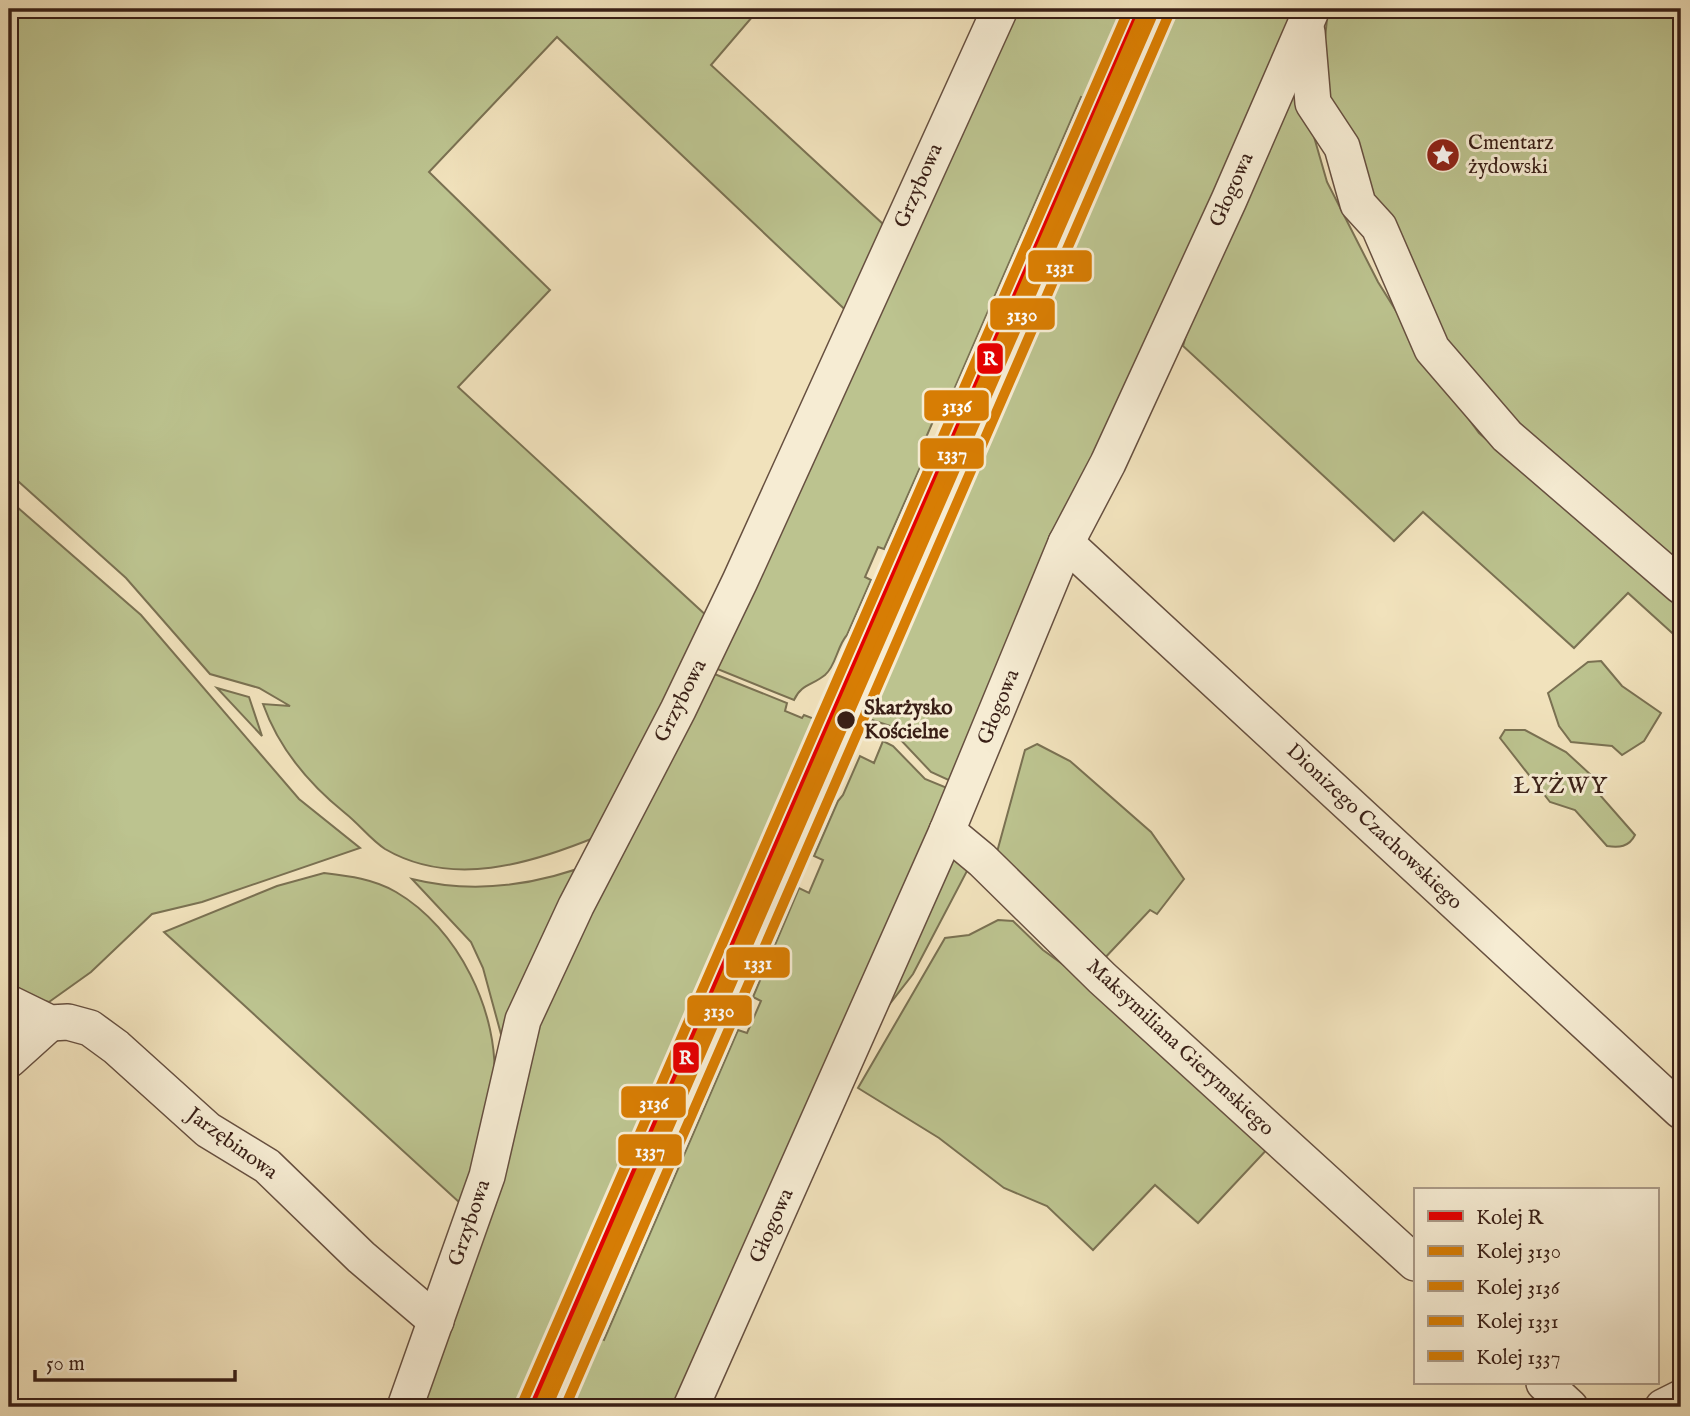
<svg xmlns="http://www.w3.org/2000/svg" width="1690" height="1416" viewBox="0 0 1690 1416" font-family="'IM FELL English',serif">
  <style>
    .green { fill: #bcc38f; stroke: #7a7152; stroke-width: 2 }
    .lines { fill: none; stroke-linecap: round; stroke-linejoin: round }
    .minor-casing { stroke: #675040; stroke-width: 38 }
    .minor { stroke: #f6ecd3; stroke-width: 35 }
    .rail-1-casing { stroke: #f6ecd3; stroke-width: 16 }
    .rail-2-casing { stroke: #f6ecd3; stroke-width: 16 }
    .rail-3-casing { stroke: #f6ecd3; stroke-width: 16 }
    .rail-4-casing { stroke: #f6ecd3; stroke-width: 16 }
    .rail-5-casing { stroke: #f6ecd3; stroke-width: 16 }
    .rail-1 { stroke: #e50000; stroke-width: 10 }
    .rail-2 { stroke: #d77d04; stroke-width: 10 }
    .rail-3 { stroke: #d77d04; stroke-width: 10 }
    .rail-4 { stroke: #d77d04; stroke-width: 10 }
    .rail-5 { stroke: #d77d04; stroke-width: 10 }
    .stop-dot { fill: #391f16; stroke: #f6ecd3; stroke-width: 2.5 }
    .labels { text-anchor: middle; dominant-baseline: central; stroke-width: 6; stroke-linejoin: round; paint-order: stroke }
    .poi-label { font-size: 21px; fill: #391f16; stroke: #f6ecd3; text-anchor: start }
    .street-label { font-size: 21px; fill: #391f16; stroke: #f6ecd3 }
    .stop-label { font-size: 21px; font-weight: bold; fill: #391f16; stroke: #f6ecd3; text-anchor: start }
    .neighbourhood-label { font-size: 23px; letter-spacing: 2px; fill: #391f16; stroke: #f6ecd3 }
    .line-badge { stroke: #f6ecd3; stroke-width: 2.5 }
    .badge-label { font-size: 19px; text-anchor: middle; font-weight: bold; fill: #fff }
  </style>
  <rect width="100%" height="100%" fill="#f1e2bc"/>
  <filter id="stains"><feTurbulence type="fractalNoise" baseFrequency=".00286" numOctaves="4"/><feColorMatrix values="0 0 0 0 .2 0 0 0 0 .09 0 0 0 0 .02 0 0 0 .5 -.17"/></filter>
  <radialGradient id="worn" r=".72"><stop offset=".6" stop-color="#630" stop-opacity="0"/><stop offset="1" stop-color="#630" stop-opacity=".3"/></radialGradient>
  <!-- green -->
  <g class="green">
    <path d="M9,9H759L711,65L896,236L986,9H1127L1087,99L1081,97L943,415L937,412L924,442L930,445L884,549L878,547L865,577L871,580L847,635C837,646 836,666 825,675C813,685 801,684 794,700L710,666L857,321L557,37L429,172L550,290L458,387L709,618L596,837C530,864 452,888 385,849C371,840 359,824 345,813C309,784 279,749 263,704L290,706L259,688L210,674L126,578L9,473Z"/>
    <polygon points="1173,9 1305,9 955,783 931,772 897,736 899,729 866,718"/>
    <polygon points="1328,9 1681,9 1681,577 1443,357 1320,88"/>
    <polygon points="1288,87 1304,102 1327,182 1378,282 1431,367 1479,433 1681,608 1681,641 1628,593 1574,648 1423,512 1394,541 1183,346 1199,289"/>
    <polygon points="9,500 141,615 299,799 360,848 202,902 152,914 91,972 49,1002 9,994"/>
    <polygon points="1601,661 1622,686 1661,713 1644,741 1622,755 1612,746 1571,742 1559,726 1548,693 1588,662"/>
    <path d="M707,671L787,703L785,711L802,718L804,715L817,720L517,1407H407L511,1071L483,968L471,942L412,879C476,895 539,885 599,861Z"/>
    <polygon points="217,688 249,697 262,736"/>
    <path d="M1505,730H1525L1566,752L1591,775L1599,794L1635,835C1629,847 1619,848 1607,846L1575,810L1550,802L1500,738Z"/>
    <polygon points="883,741 893,746 925,779 952,790 678,1407 566,1407 596,1337 604,1340 738,1030 747,1033 761,1001 753,997 799,888 809,893 823,860 814,856 838,801 843,795 860,756 874,763"/>
    <polygon points="1037,744 1070,761 1151,832 1184,879 1157,914 1150,910 1101,962 994,863 1025,750"/>
    <polygon points="946,856 970,860 967,871 913,974 875,1023"/>
    <path d="M324,873C349,876 374,879 396,892C458,928 500,1013 494,1084C490,1125 473,1164 460,1203L164,932L277,886Z"/>
    <polygon points="998,920 1013,921 1043,950 1119,1005 1273,1143 1198,1223 1155,1185 1093,1250 1047,1206 1004,1188 939,1138 858,1088 945,938 969,935"/>
  </g>
  <g class="lines">
    <!-- minor casing -->
    <g class="minor-casing">
      <g id="minor">
        <polyline points="1307,32 1313,103 1342,147 1358,204 1379,227 1432,349 1507,436 1681,586"/>
        <polyline points="1066,543 1681,1111"/>
        <polyline points="947,831 982,860 1102,978 1415,1263"/>
        <polyline points="9,1003 50,1023 68,1022 90,1028 116,1047 208,1130 267,1166 361,1257 436,1321"/>
        <polyline points="9,1060 50,1023"/>
        <polyline points="1544,1383 1570,1407"/>
        <polyline points="405,1407 487,1176 523,1020 576,906 678,710 740,581 1000,9"/>
        <polyline points="691,1407 947,831 1066,543 1108,463 1229,200 1312,9"/>
        <polyline points="1663,1407 1681,1398"/>
      </g>
    </g>
    <!-- minor -->
    <use href="#minor" class="minor"/>
    <!-- rail-1 casing -->
    <g class="rail-1-casing">
      <polyline id="rail-1" points="534,1407 1142,9"/>
    </g>
    <!-- rail-2 casing -->
    <g class="rail-2-casing">
      <polyline id="rail-2" points="547,1407 1153,14"/>
    </g>
    <!-- rail-3 casing -->
    <g class="rail-3-casing">
      <polyline id="rail-3" points="523,1402 1129,9"/>
    </g>
    <!-- rail-4 casing -->
    <g class="rail-4-casing">
      <polyline id="rail-4" points="565,1407 1169,14"/>
    </g>
    <!-- rail-5 casing -->
    <g class="rail-5-casing">
      <polyline id="rail-5" points="541,1402 1145,9"/>
    </g>
    <!-- rail-1 -->
    <use href="#rail-1" class="rail-1"/>
    <!-- rail-2 -->
    <use href="#rail-2" class="rail-2"/>
    <!-- rail-3 -->
    <use href="#rail-3" class="rail-3"/>
    <!-- rail-4 -->
    <use href="#rail-4" class="rail-4"/>
    <!-- rail-5 -->
    <use href="#rail-5" class="rail-5"/>
  </g>
  <!-- icons -->
  <defs>
    <g id="sight-disc" transform="scale(1.75)"><circle r="9.5" fill="#8f2418" stroke="#f6ecd3"/><path d="M0-6L1.8-2.2L6-1.7L2.9 1.2L3.7 5.4L0 3.3L-3.7 5.4L-2.9 1.2L-6-1.7L-1.8-2.2Z" fill="#fff"/></g>
  </defs>
  <g fill-rule="evenodd">
    <use href="#sight-disc" x="1443" y="155"/>
  </g>
  <!-- markers -->
  <circle class="stop-dot" cx="846" cy="720" r="10"/>
  <g class="labels">
    <!-- poi labels -->
    <g class="poi-label">
      <text x="1468" y="143">Cmentarz<tspan x="1468" dy="24">żydowski</tspan></text>
    </g>
    <!-- street labels -->
    <g class="street-label">
      <text transform="translate(919 186) rotate(-66)">Grzybowa</text>
      <text transform="translate(1232 190) rotate(-66)">Głogowa</text>
      <text transform="translate(681 701) rotate(-63)">Grzybowa</text>
      <text transform="translate(999 707) rotate(-68)">Głogowa</text>
      <text transform="translate(1374 827) rotate(43)">Dionizego Czachowskiego</text>
      <text transform="translate(1180 1048) rotate(43)">Maksymiliana Gierymskiego</text>
      <text transform="translate(232 1144) rotate(36)">Jarzębinowa</text>
      <text transform="translate(470 1223) rotate(-71)">Grzybowa</text>
      <text transform="translate(772 1226) rotate(-66)">Głogowa</text>
    </g>
    <!-- stop labels -->
    <g class="stop-label">
      <text x="864" y="708">Skarżysko<tspan x="864" dy="24">Kościelne</tspan></text>
    </g>
    <!-- neighbourhood labels -->
    <g class="neighbourhood-label">
      <text x="1561" y="786">ŁYŻWY</text>
    </g>
  </g>
  <g class="line-badge">
    <rect x="1027" y="249" width="66" height="34" rx="7" fill="#d77d04"/>
    <rect x="989" y="297" width="67" height="34" rx="7" fill="#d77d04"/>
    <rect x="976" y="342" width="28" height="33" rx="7" fill="#e50000"/>
    <rect x="923" y="389" width="67" height="33" rx="7" fill="#d77d04"/>
    <rect x="919" y="437" width="66" height="33" rx="7" fill="#d77d04"/>
    <rect x="725" y="946" width="66" height="33" rx="7" fill="#d77d04"/>
    <rect x="686" y="994" width="67" height="33" rx="7" fill="#d77d04"/>
    <rect x="672" y="1041" width="28" height="33" rx="7" fill="#e50000"/>
    <rect x="620" y="1085" width="67" height="34" rx="7" fill="#d77d04"/>
    <rect x="617" y="1133" width="66" height="34" rx="7" fill="#d77d04"/>
  </g>
  <g class="badge-label">
    <text x="1060" y="273">1331</text>
    <text x="1022" y="321">3130</text>
    <text x="990" y="365">R</text>
    <text x="957" y="412">3136</text>
    <text x="952" y="460">1337</text>
    <text x="758" y="969">1331</text>
    <text x="719" y="1017">3130</text>
    <text x="686" y="1064">R</text>
    <text x="654" y="1109">3136</text>
    <text x="650" y="1157">1337</text>
  </g>
  <!-- margin -->
  <rect width="1690" height="1416" fill="none" stroke="#f1e2bc" stroke-width="35"/>
  <rect x="10" y="10" width="1669" height="1395" fill="none" stroke="#391f16" stroke-width="3.5"/>
  <rect x="18" y="18" width="1655" height="1381" fill="none" stroke="#391f16" stroke-width="2"/>
  <!-- legend -->
  <rect x="1414" y="1188" width="245" height="196" fill="#f6ecd3" stroke="#aa9a87" stroke-width="2"/>
  <rect x="1428" y="1211" width="35" height="10" fill="#e50000" stroke="#aa9a87" stroke-width="2"/>
  <text x="1476" y="1224" font-size="21" fill="#391f16">Kolej R</text>
  <rect x="1428" y="1246" width="35" height="10" fill="#d77d04" stroke="#aa9a87" stroke-width="2"/>
  <text x="1476" y="1258" font-size="21" fill="#391f16">Kolej 3130</text>
  <rect x="1428" y="1281" width="35" height="10" fill="#d77d04" stroke="#aa9a87" stroke-width="2"/>
  <text x="1476" y="1294" font-size="21" fill="#391f16">Kolej 3136</text>
  <rect x="1428" y="1316" width="35" height="10" fill="#d77d04" stroke="#aa9a87" stroke-width="2"/>
  <text x="1476" y="1328" font-size="21" fill="#391f16">Kolej 1331</text>
  <rect x="1428" y="1351" width="35" height="10" fill="#d77d04" stroke="#aa9a87" stroke-width="2"/>
  <text x="1476" y="1364" font-size="21" fill="#391f16">Kolej 1337</text>
  <!-- scale -->
  <path d="M35 1370v10h200v-10" fill="none" stroke="#391f16" stroke-width="3.5"/>
  <text x="46" y="1370" font-size="21" fill="#391f16" stroke="#f6ecd3" stroke-width="5" paint-order="stroke">50 m</text>
  <rect width="100%" height="100%" filter="url(#stains)"/>
  <rect width="100%" height="100%" fill="url(#worn)"/>
</svg>
